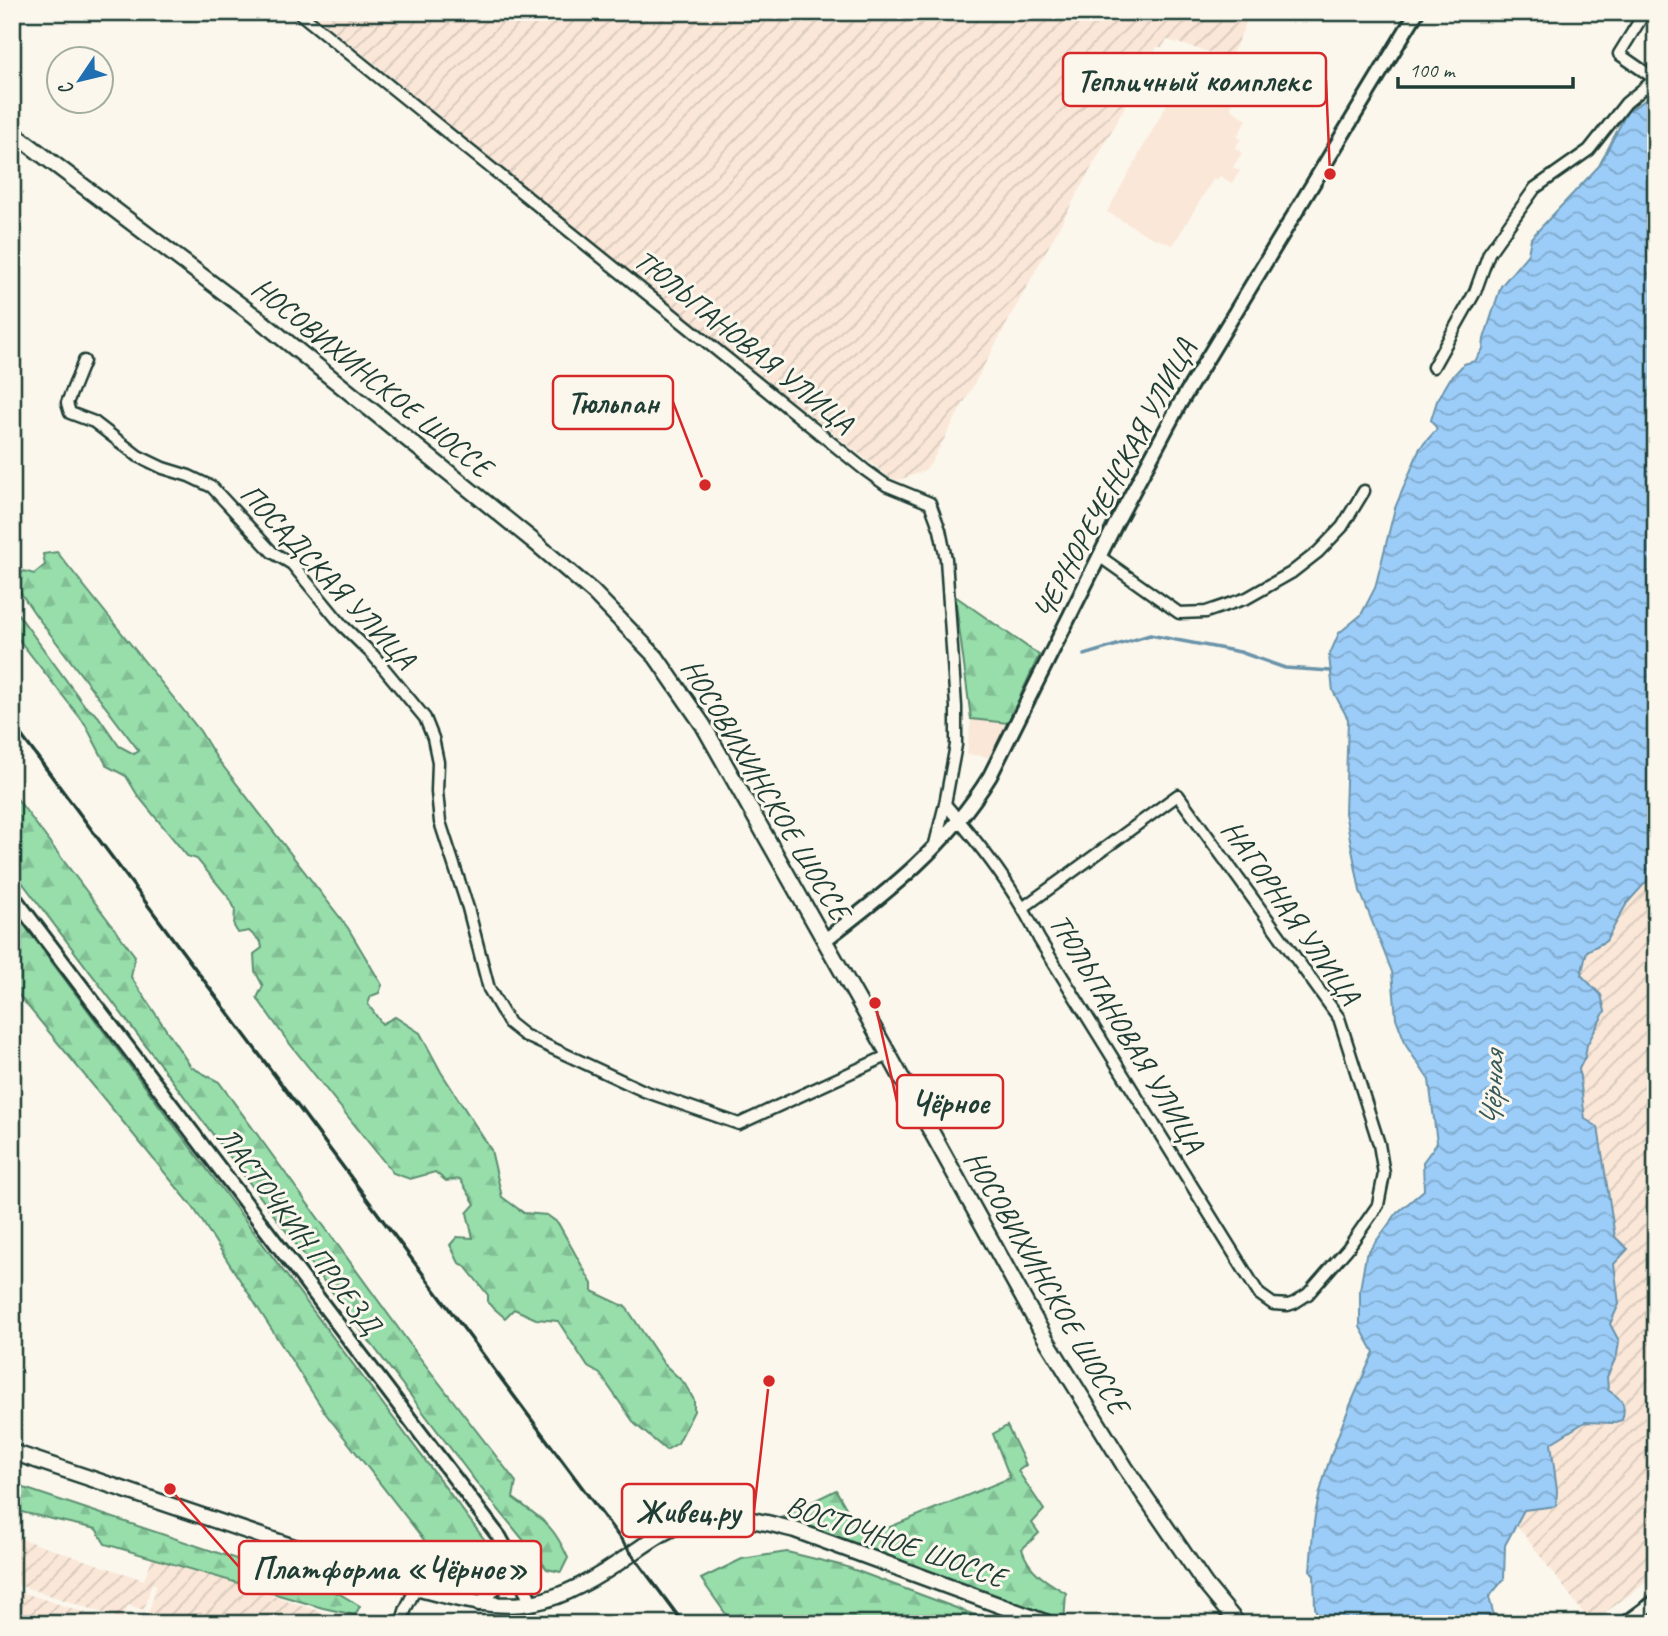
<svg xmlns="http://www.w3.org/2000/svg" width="1668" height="1636" viewBox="0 0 1668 1636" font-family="Caveat,sans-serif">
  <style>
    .built { fill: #fae7d8 }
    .industrial { fill: url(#industrial-furrows) }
    .forest { fill: url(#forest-firs); stroke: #5b8e70; stroke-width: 2 }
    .water { fill: url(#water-waves); stroke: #6a93aa; stroke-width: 2 }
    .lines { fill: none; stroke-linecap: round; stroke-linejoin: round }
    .stream { stroke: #6a93aa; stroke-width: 3.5 }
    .minor-casing { stroke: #1f3d34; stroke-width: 15 }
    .tertiary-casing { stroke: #1f3d34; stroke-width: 18 }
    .secondary-casing { stroke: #1f3d34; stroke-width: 19 }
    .minor { stroke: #fbf7ec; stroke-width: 10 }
    .tertiary { stroke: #fbf7ec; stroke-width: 12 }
    .secondary { stroke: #fbf7ec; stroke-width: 14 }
    .rail { stroke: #1f3d34; stroke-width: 3.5 }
    .labels { text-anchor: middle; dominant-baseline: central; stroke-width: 6; stroke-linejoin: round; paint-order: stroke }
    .street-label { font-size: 30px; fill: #1f3d34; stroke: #fbf7ec }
    .water-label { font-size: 32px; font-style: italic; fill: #385a5b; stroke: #fbf7ec }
    .leader { fill: none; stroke: #d62828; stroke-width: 2.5 }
    .callout-dot { fill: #d62828; stroke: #fbf7ec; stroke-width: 2.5 }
    .callout { fill: #fbf7ec; stroke: #d62828; stroke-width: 2.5 }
    .callout-label { font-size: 32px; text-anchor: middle; font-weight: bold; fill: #1f3d34 }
  </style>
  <defs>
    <pattern id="industrial-furrows" width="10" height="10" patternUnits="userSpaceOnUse" patternTransform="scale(1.75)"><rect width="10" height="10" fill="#fae7d8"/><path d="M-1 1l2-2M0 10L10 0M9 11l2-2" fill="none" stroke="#d6c7ba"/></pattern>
    <pattern id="forest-firs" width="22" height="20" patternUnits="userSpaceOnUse" patternTransform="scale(1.75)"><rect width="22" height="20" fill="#97deab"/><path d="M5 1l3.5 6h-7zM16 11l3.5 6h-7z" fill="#82bf94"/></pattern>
    <pattern id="water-waves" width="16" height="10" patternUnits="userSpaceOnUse" patternTransform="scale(1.75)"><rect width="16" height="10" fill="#9ccdf9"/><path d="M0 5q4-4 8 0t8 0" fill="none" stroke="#7fa8ca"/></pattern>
  </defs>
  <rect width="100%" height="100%" fill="#fbf7ec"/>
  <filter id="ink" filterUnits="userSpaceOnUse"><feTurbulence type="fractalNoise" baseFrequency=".0143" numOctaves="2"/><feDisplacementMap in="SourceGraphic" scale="14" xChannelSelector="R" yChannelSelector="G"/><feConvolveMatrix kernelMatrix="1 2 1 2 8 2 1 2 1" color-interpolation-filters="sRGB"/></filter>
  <g filter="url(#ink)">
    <!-- built -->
    <g class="built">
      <polygon points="1202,68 1224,78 1234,92 1231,109 1247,120 1237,136 1241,139 1235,148 1242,153 1233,167 1240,171 1232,183 1220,176 1217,180 1214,178 1173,245 1149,236 1107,212 1185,72"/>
      <polygon points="971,719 1008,723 989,757 967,754"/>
    </g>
    <!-- industrial -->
    <g class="industrial">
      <polygon points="311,12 1227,12 1247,21 1230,58 1167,40 1162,47 1157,47 931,463 924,471 899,480 890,478 686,317"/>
      <polygon points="1656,871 1656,1575 1590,1624 1583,1624 1579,1618 1584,1614 1516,1524 1524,1510 1557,1491 1551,1443 1585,1422 1612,1423 1621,1398 1608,1390 1607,1377 1617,1355 1609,1324 1619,1304 1614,1264 1615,1238 1598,1127 1585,1120 1579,1069 1585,1057 1587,1045 1605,1011 1601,995 1581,975 1587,951 1606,940 1627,903"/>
      <polygon points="12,1536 144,1580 153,1556 358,1624 145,1624 157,1585 152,1583 144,1610 128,1605 122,1619 12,1583"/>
      <polygon points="12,1589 120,1624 12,1624"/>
    </g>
    <!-- forest -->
    <g class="forest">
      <polygon points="57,552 200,731 216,757 348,928 382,985 379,993 371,996 368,1004 382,1024 395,1017 420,1033 441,1072 491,1150 502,1197 524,1213 547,1215 558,1223 592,1284 592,1291 626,1307 664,1364 684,1383 694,1400 694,1411 678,1443 666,1450 635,1424 600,1374 588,1367 558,1321 536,1319 514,1309 505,1318 488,1303 488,1295 464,1265 459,1263 450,1245 457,1237 473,1238 467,1213 475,1204 460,1179 446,1181 435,1172 410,1179 393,1173 286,1039 257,998 263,986 255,971 254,954 262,948 261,942 249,931 238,933 234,926 235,909 230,899 197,859 187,856 138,796 126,776 107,766 85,724 12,631 12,606 85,706 98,716 119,746 134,754 139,751 35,614 12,580 24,571 34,574 45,565 43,554"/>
      <polygon points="955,596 1039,655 1008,723 971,719"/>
      <path d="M12,792L135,956L131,977L191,1067L219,1082L420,1358L516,1482L513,1498C542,1519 553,1524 568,1558L561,1572L547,1569L476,1482L12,869Z"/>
      <polygon points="12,909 487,1543 491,1560 481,1575 465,1578 435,1554 326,1414 193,1207 12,987"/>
      <path d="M1007,1426L1026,1465L1018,1471L1044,1510L1032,1523L1039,1533L1022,1549C1029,1572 1046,1581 1066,1593L1064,1623L783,1516L836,1490L863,1538L1010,1478L993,1434Z"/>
      <polygon points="12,1484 338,1593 360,1606 355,1615 323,1608 105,1544 96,1529 12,1510"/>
      <polygon points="787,1552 844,1566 999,1624 733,1624 701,1579 742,1559"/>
    </g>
    <!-- water -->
    <path class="water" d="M1656,93V871L1627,903L1606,941L1587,951L1581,975L1601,995L1605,1011L1587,1045L1585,1057L1579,1069L1585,1119L1598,1127L1615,1237L1628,1249L1614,1264L1619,1304L1610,1324L1619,1341L1617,1355L1607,1377L1608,1390C1622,1399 1627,1404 1622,1420L1612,1423L1585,1422L1551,1443L1557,1491L1556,1506L1524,1510L1505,1545L1504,1579L1489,1597L1495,1620L1493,1624H1319L1315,1607L1314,1575L1310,1570C1312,1551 1312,1530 1316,1510C1327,1455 1351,1402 1374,1352L1360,1327V1290L1366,1255L1397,1213L1424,1190L1423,1162L1437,1143L1429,1080L1407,1047L1396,1018L1392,972L1360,891L1345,813L1348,719L1333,691L1329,656L1339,633L1361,615L1375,588L1395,508L1420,448L1437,429L1431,420L1437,401L1450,379L1464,364L1475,361L1483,349L1484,339L1501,286L1528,254L1531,238L1599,166L1627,112Z"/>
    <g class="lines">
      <!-- stream -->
      <polyline class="stream" points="1084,655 1150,635 1240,652 1285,668 1331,671"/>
      <!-- minor casing -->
      <g class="minor-casing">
        <g id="minor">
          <path d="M298,12L865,470L886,485L930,503L940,530L946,559L956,707V745L945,804C981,846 1015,889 1039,939L1259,1294L1273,1304L1288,1305L1294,1303L1308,1294L1348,1248L1378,1205L1384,1174L1379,1144L1339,1018L1178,795L1024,907"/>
          <polyline points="84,361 67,403 70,413 94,422 138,456 163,468 189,476 212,487 272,552 292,564 342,625 373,655 425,718 433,738 438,762 437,792 440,822 468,908 489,989 509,1023 524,1035 644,1091 739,1124 889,1055"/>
          <polyline points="1433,367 1475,292 1489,253 1535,188 1589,150 1626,103 1655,79 1619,54 1645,12"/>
          <polyline points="1099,556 1179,613 1206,612 1247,598 1291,573 1318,552 1342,527 1364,491"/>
          <polyline points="934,848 945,804"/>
          <polyline points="401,1624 406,1608 416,1588"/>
        </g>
      </g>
      <!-- tertiary casing -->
      <g class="tertiary-casing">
        <g id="tertiary">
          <polyline points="12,895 500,1538 516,1567 531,1603"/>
          <path d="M825,940C889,891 947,846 990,776L1115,525L1179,405L1417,12"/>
          <path d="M479,1604C497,1589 508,1573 503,1549"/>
          <polyline points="1625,1624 1656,1601"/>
        </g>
      </g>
      <!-- secondary casing -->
      <g class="secondary-casing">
        <g id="secondary">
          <polyline points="12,132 255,316 532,540 593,592 656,657 703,725 889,1055 1044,1336 1125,1467 1205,1584 1238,1624"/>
          <path d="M12,1452L416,1588C507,1613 541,1615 621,1561C645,1545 668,1526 696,1520C729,1512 763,1522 795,1530L1050,1624"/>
        </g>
      </g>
      <!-- minor -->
      <use href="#minor" class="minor"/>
      <!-- tertiary -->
      <use href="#tertiary" class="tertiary"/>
      <!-- secondary -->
      <use href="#secondary" class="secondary"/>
      <!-- rail -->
      <polyline class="rail" points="12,723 684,1624"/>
    </g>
  </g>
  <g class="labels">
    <!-- street labels -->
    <g class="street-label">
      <text transform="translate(744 341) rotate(39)">ТЮЛЬПАНОВАЯ УЛИЦА</text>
      <text transform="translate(372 377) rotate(39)">НОСОВИХИНСКОЕ ШОССЕ</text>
      <text transform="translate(1114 479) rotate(-62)">ЧЕРНОРЕЧЕНСКАЯ УЛИЦА</text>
      <text transform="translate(328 576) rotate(47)">ПОСАДСКАЯ УЛИЦА</text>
      <text transform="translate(766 789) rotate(59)">НОСОВИХИНСКОЕ ШОССЕ</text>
      <text transform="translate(1291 912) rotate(55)">НАГОРНАЯ УЛИЦА</text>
      <text transform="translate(1127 1033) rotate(59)">ТЮЛЬПАНОВАЯ УЛИЦА</text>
      <text transform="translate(299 1230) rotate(53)">ЛАСТОЧКИН ПРОЕЗД</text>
      <text transform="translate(1047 1282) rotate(60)">НОСОВИХИНСКОЕ ШОССЕ</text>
      <text transform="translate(896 1541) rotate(19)">ВОСТОЧНОЕ ШОССЕ</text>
    </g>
    <!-- water labels -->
    <g class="water-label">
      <text transform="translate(1492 1090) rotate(-88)">Чёрная</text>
    </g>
  </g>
  <!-- callouts -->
  <path class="leader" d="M1330 174L1326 80M705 485L673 402M875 1003L897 1102M769 1381L754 1511M170 1489L239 1567"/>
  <g class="callout-dot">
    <circle cx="1330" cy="174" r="7"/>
    <circle cx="705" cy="485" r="7"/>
    <circle cx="875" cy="1003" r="7"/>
    <circle cx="769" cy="1381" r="7"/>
    <circle cx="170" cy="1489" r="7"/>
  </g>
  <g class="callout">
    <rect x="1063" y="53" width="263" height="53" rx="7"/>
    <rect x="553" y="376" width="120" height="53" rx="7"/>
    <rect x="897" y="1075" width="106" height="53" rx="7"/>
    <rect x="622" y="1484" width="132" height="53" rx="7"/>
    <rect x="239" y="1541" width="302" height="53" rx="7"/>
  </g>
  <g class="callout-label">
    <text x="1194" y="91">Тепличный комплекс</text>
    <text x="613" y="413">Тюльпан</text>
    <text x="950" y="1113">Чёрное</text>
    <text x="688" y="1522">Живец.ру</text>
    <text x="390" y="1579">Платформа «Чёрное»</text>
  </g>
  <!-- margin -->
  <rect width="1668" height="1636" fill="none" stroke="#fbf7ec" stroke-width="42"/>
  <rect x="21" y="21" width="1626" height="1594" fill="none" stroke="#1f3d34" stroke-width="2.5" filter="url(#ink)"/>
  <!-- north arrow -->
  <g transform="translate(80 80) rotate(235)"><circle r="33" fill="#fbf7ec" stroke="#a3ada2" stroke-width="2"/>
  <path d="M0-5L12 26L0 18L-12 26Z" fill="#1f6fb2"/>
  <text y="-10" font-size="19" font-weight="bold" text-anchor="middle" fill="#1f3d34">С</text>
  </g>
  <!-- scale -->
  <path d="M1398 77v10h175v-10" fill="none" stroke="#1f3d34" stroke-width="3.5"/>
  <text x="1409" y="77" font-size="21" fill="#1f3d34" stroke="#fbf7ec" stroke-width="5" paint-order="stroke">100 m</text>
</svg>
